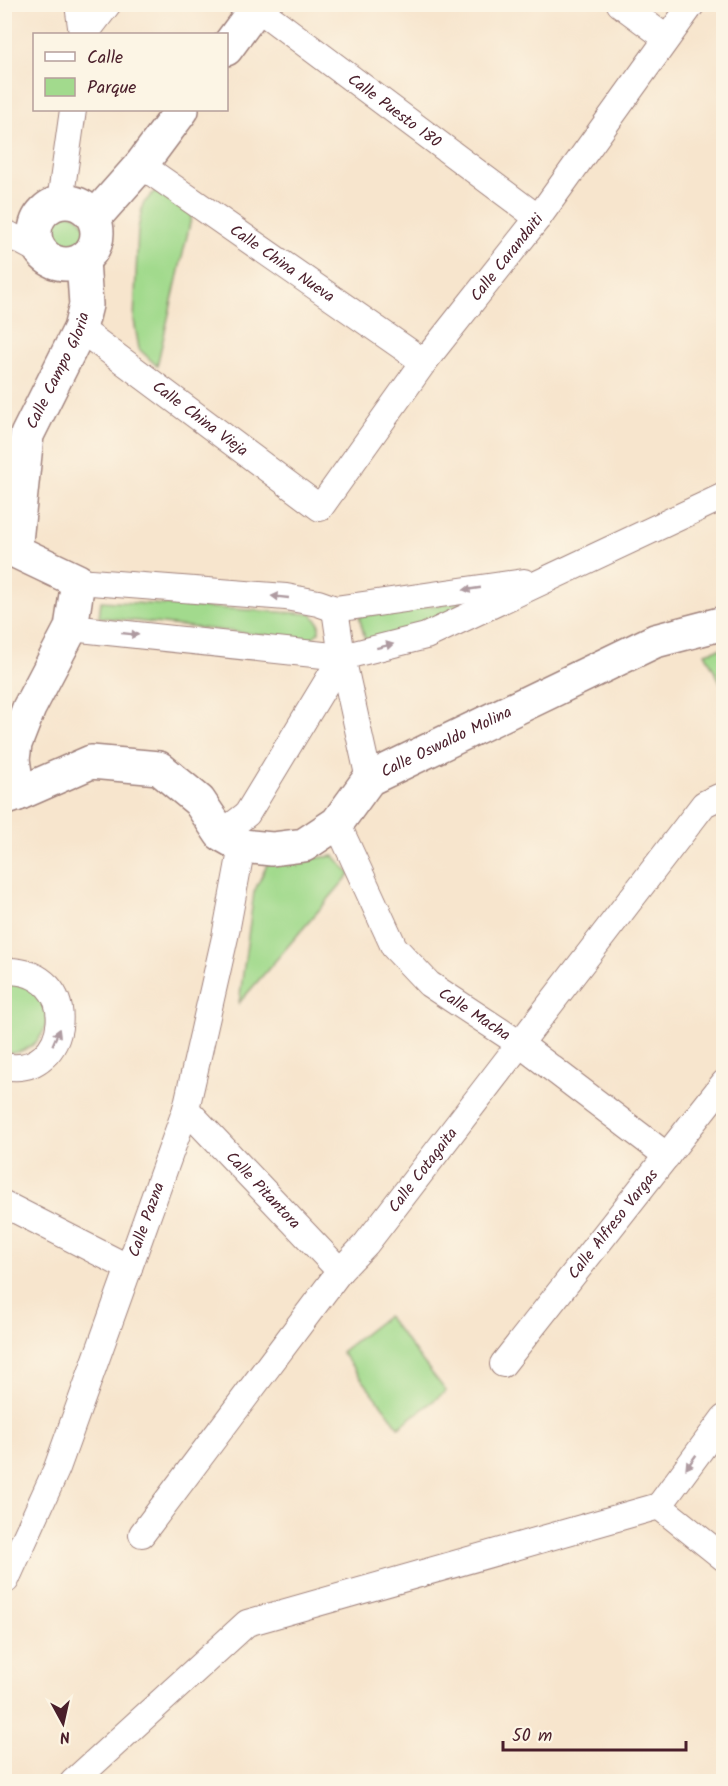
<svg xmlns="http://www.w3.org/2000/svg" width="728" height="1786" viewBox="0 0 728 1786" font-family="Kalam,sans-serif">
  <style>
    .green { fill: #a2da8d; stroke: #767c5c; stroke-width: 1.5 }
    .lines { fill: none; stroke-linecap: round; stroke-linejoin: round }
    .street-casing { stroke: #a0827c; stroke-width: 28 }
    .secondary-casing { stroke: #a0827c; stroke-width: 36 }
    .primary-casing { stroke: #a0827c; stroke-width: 36 }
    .street { stroke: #fff; stroke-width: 26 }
    .secondary { stroke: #fff; stroke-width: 33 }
    .primary { stroke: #fff; stroke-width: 33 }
    .oneway { fill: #ae9aa0 }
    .labels { text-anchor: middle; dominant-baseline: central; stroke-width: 5; stroke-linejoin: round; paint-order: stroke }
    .street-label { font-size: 16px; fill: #4a1f2b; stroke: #fcf5e5 }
  </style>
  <rect width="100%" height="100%" fill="#fcf5e5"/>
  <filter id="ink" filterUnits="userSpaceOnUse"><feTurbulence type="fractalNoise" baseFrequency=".0167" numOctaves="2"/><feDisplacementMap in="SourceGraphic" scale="12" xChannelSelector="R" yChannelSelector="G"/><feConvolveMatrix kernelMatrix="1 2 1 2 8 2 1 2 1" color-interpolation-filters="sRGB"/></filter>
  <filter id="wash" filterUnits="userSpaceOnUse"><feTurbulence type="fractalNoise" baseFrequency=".008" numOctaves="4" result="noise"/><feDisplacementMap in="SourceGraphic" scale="24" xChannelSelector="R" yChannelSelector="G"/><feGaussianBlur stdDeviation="1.35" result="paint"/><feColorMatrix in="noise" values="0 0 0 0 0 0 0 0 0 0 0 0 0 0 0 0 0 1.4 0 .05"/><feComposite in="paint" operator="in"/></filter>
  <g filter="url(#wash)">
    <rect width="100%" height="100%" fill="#f7e5cd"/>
    <!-- green -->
    <g class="green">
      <polygon points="157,189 193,210 157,366 139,349 134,320 138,229 143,204"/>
      <circle cx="66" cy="233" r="20"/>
      <polygon points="101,601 312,614 319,623 319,632 310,640 99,617"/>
      <polygon points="458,602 461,609 366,643 359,616"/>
      <polygon points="723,648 724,648 723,687 705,653"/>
      <polygon points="334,856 350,874 239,1003 254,892 268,863"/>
      <path d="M4,981C10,982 18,981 23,983C64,1000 48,1056 5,1053Z"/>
      <polygon points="387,1316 446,1391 399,1427 341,1352"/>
    </g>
  </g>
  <g filter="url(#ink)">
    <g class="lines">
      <!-- street casing -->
      <g class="street-casing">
        <g id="street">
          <polyline points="78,4 82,34"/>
          <path id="s1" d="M252,4L538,218"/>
          <polyline points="620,4 666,38"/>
          <polyline points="85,34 108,4"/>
          <path id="s2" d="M141,165L424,362"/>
          <polyline points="60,202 73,110"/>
          <polyline points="4,232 41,252"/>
          <path id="s3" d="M80,329L320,508L424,362L538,218L692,4"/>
          <polyline points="78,581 286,597 318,603 335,609 524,582"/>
          <polyline points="335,609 342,657 369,779"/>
          <polyline points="71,628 342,657 426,636 724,496"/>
          <path id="s4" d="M337,823L394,947L429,984L520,1044L667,1156"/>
          <polyline points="221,834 247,814 342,657"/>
          <path d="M4,971C86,968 70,1080 4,1066"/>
          <path id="s5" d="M186,1109L340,1271"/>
          <polyline points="4,1204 129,1268"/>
          <path id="s6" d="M503,1364L724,1083"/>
          <polyline points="659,1506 724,1418"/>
          <polyline points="659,1506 724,1558"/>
          <path id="s7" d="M142,1534L340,1271L366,1244L704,804L719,797L724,798"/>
          <path id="s8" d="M6,1580L57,1468L186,1109L225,937L242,846"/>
          <polyline points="73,1782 247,1623 659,1506"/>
        </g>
      </g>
      <!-- secondary casing -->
      <g class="secondary-casing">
        <g id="secondary">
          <path id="s9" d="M18,794L91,762L159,768L199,801L221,834L242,846L272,849L304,845L337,823L369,779L655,641L724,623"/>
        </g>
      </g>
      <!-- primary casing -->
      <g class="primary-casing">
        <g id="primary">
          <polyline points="226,49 259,4"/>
          <circle cx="66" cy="233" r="31"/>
          <polyline points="94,218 141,165 182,110"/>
          <path id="s10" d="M4,799L18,794L13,759L15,744L29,708L71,628L78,581L15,551L27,435L80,329L86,305L83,260"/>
        </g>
      </g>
      <!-- street -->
      <use href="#street" class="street"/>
      <!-- secondary -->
      <use href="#secondary" class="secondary"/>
      <!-- primary -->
      <use href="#primary" class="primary"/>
    </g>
    <!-- one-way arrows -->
    <defs><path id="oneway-solid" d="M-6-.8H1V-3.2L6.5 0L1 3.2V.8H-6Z" transform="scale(1.5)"/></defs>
    <g class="oneway">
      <use href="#oneway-solid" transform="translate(472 589) rotate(172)"/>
      <use href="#oneway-solid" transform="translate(280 597) rotate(-174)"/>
      <use href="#oneway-solid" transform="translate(130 634) rotate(6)"/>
      <use href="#oneway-solid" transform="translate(385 646) rotate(-14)"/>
      <use href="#oneway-solid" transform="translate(56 1037) rotate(-67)"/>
      <use href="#oneway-solid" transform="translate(691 1462) rotate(126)"/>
    </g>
  </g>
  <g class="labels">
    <!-- street labels -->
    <g class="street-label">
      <text stroke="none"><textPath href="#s1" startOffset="178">Calle Puesto 180</textPath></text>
      <text stroke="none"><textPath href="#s3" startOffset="612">Calle Carandaiti</textPath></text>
      <text stroke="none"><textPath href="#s2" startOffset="172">Calle China Nueva</textPath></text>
      <text stroke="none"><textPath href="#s10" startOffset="500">Calle Campo Gloria</textPath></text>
      <text stroke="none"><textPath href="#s3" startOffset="150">Calle China Vieja</textPath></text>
      <text stroke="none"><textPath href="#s9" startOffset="506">Calle Oswaldo Molina</textPath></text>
      <text stroke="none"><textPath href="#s4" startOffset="242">Calle Macha</textPath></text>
      <text stroke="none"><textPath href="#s7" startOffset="460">Calle Cotagaita</textPath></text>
      <text stroke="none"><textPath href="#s5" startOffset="112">Calle Pitantora</textPath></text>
      <text stroke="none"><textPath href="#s8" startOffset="387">Calle Pazna</textPath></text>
      <text stroke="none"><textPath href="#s6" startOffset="178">Calle Alfreso Vargas</textPath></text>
    </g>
  </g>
  <!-- margin -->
  <rect width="728" height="1786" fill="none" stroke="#fcf5e5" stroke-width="24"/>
  <!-- legend -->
  <rect x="33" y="33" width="195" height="78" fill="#fcf5e5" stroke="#b59f9b" stroke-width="1.5"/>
  <rect x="45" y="52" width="30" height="9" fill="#ffffff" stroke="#b59f9b" stroke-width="1.5"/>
  <text x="87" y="63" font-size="18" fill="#4a1f2b">Calle</text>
  <rect x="45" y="78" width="30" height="18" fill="#a2da8d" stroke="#b59f9b" stroke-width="1.5"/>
  <text x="87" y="93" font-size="18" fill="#4a1f2b">Parque</text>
  <!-- north arrow -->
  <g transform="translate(63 1723) rotate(172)" stroke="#fcf5e5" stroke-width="4.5" paint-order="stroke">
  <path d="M0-4.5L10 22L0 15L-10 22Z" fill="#4a1f2b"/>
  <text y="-9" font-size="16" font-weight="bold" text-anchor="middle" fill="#4a1f2b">N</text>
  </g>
  <!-- scale -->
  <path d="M503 1741v9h183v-9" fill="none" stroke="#4a1f2b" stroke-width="3"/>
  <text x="512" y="1741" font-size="18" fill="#4a1f2b" stroke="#fcf5e5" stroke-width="4.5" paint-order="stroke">50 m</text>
</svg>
